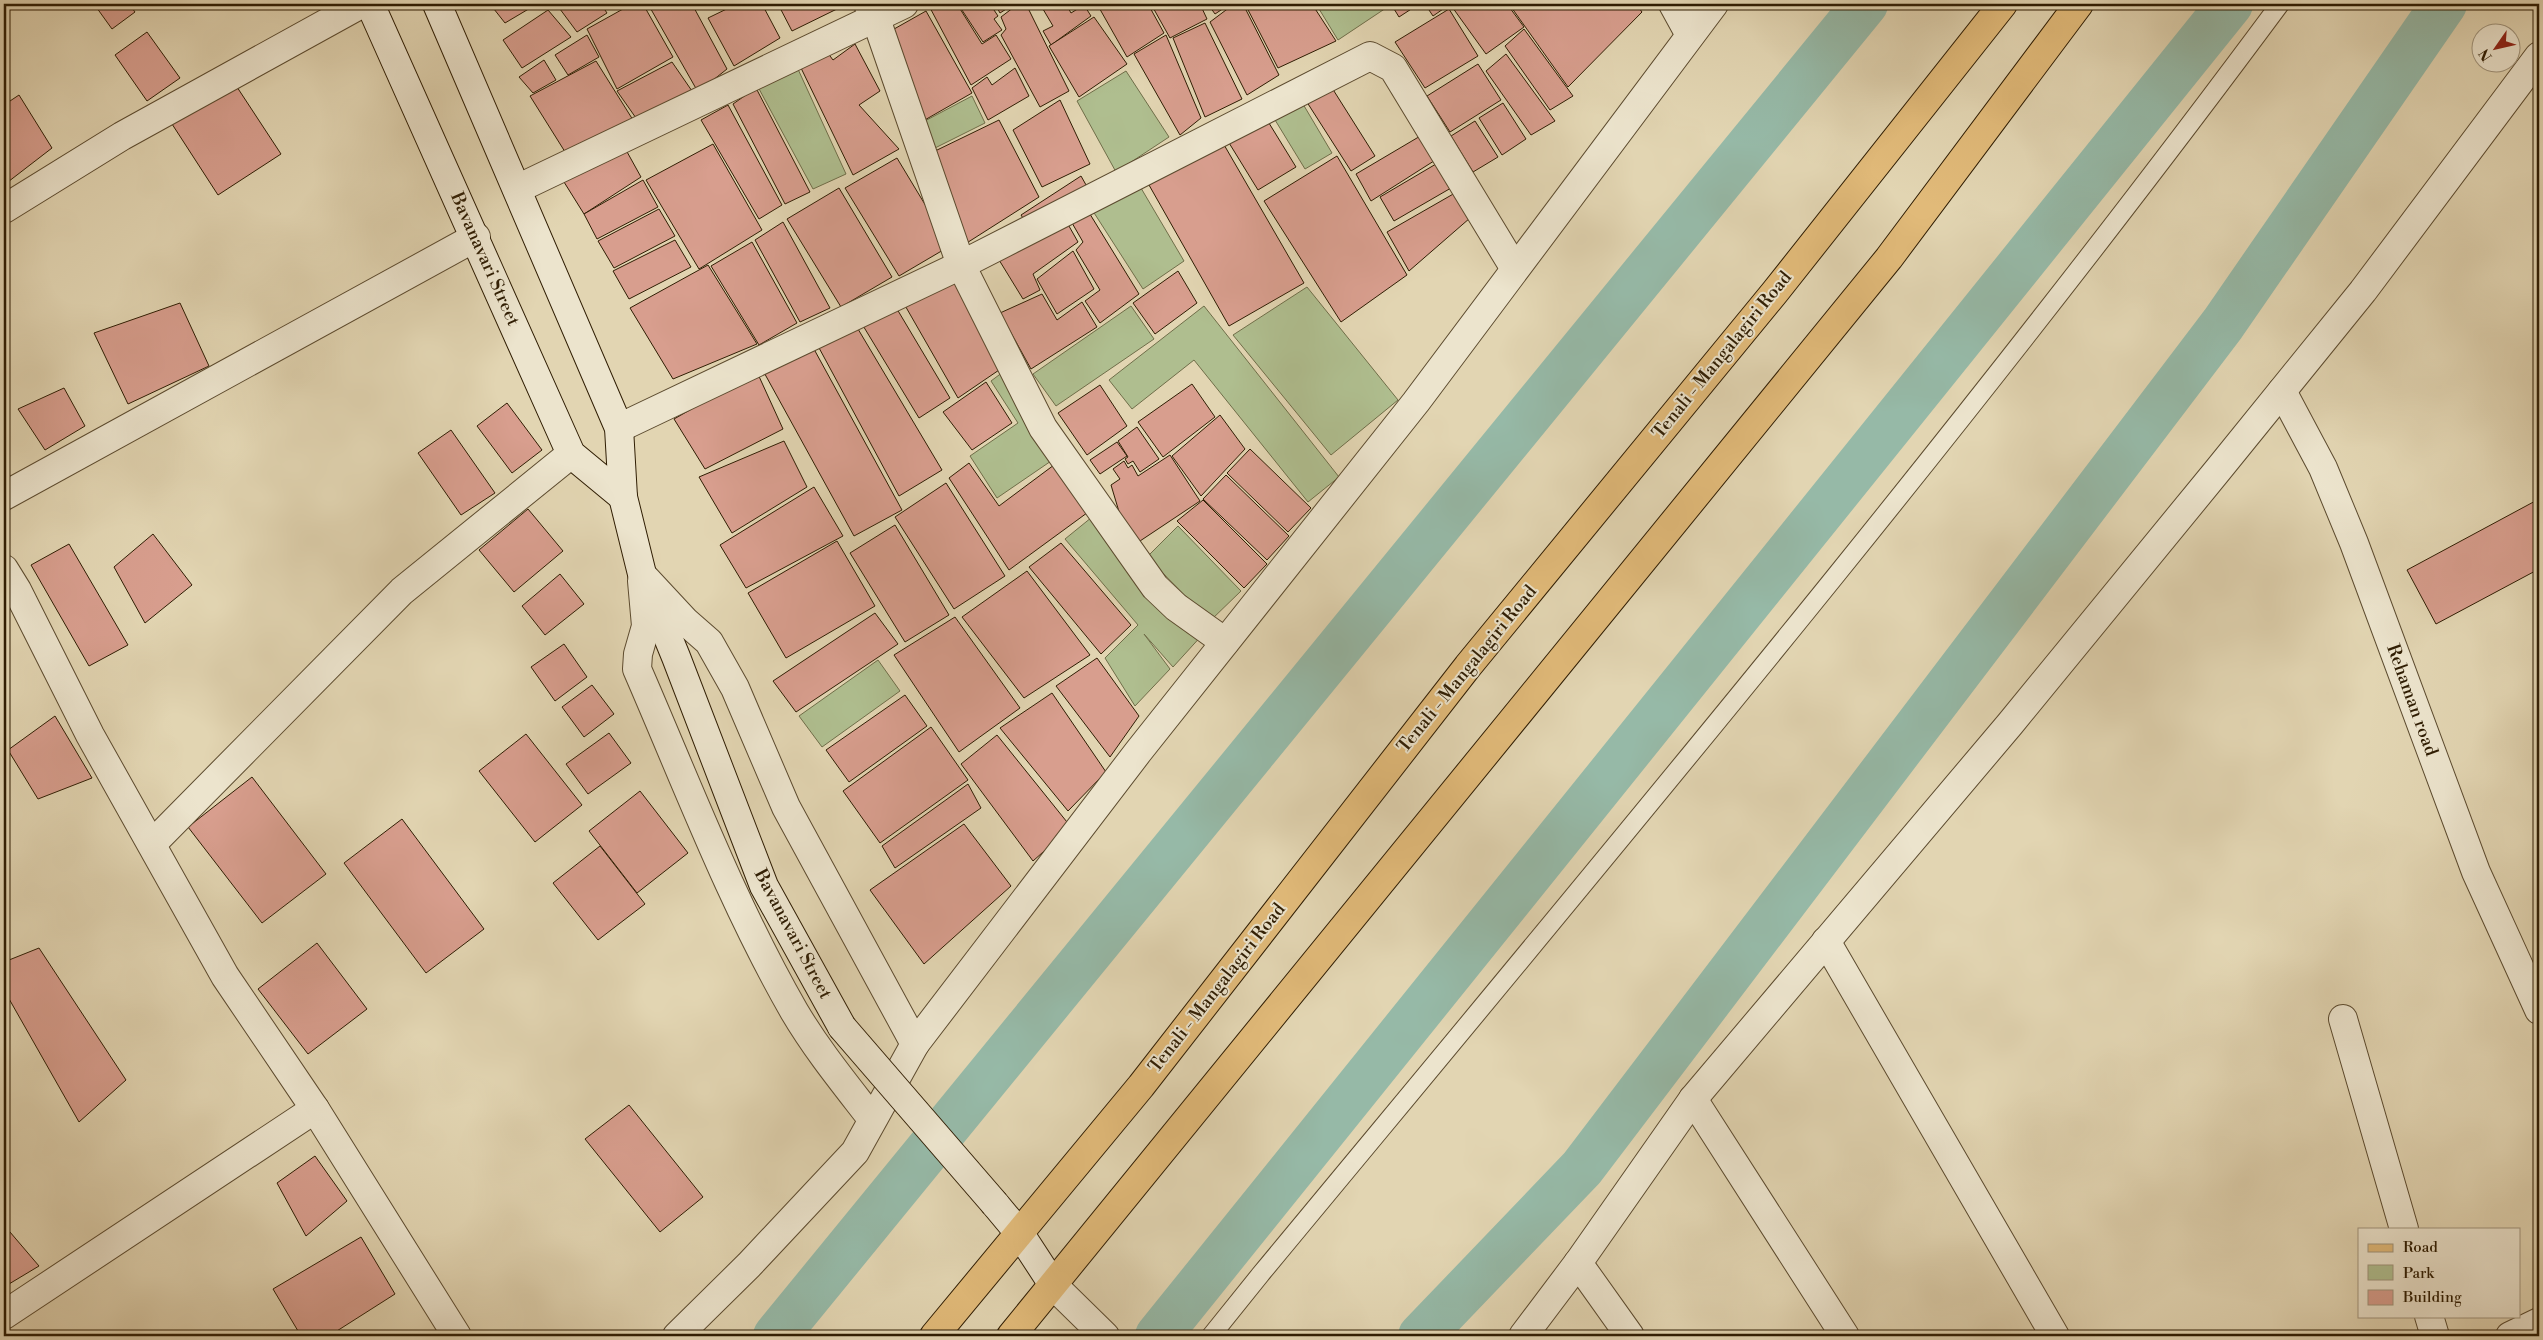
<svg xmlns="http://www.w3.org/2000/svg" width="2543" height="1340" viewBox="0 0 2543 1340" font-family="'Libre Bodoni',serif">
  <style>
    .green { fill: #afbe8f; stroke: #6f6e49 }
    .lines { fill: none; stroke-linecap: round; stroke-linejoin: round }
    .canal { stroke: #96b9a7; stroke-width: 46 }
    .building { fill: #d89e8e; stroke: #2f1d03 }
    .lane-casing { stroke: #5c4b2f; stroke-width: 20 }
    .street-casing { stroke: #5c4b2f; stroke-width: 30 }
    .secondary-casing { stroke: #2f1d03; stroke-width: 30 }
    .primary-casing { stroke: #2f1d03; stroke-width: 30 }
    .lane { stroke: #ece4cd; stroke-width: 18 }
    .street { stroke: #ece4cd; stroke-width: 28 }
    .secondary { stroke: #ece4cd; stroke-width: 28 }
    .primary { stroke: #e1ba79; stroke-width: 28 }
    .secondary-bridge-casing { stroke: #2f1d03; stroke-width: 30; stroke-linecap: butt }
    .secondary-bridge { stroke: #ece4cd; stroke-width: 28 }
    .labels { text-anchor: middle; dominant-baseline: central; stroke-width: 4; stroke-linejoin: round; paint-order: stroke }
    .street-label { font-size: 18px; fill: #2f1d03; stroke: #ece4cd }
  </style>
  <rect width="100%" height="100%" fill="#e2d5b2"/>
  <filter id="stains"><feTurbulence type="fractalNoise" baseFrequency=".004" numOctaves="4"/><feColorMatrix values="0 0 0 0 .2 0 0 0 0 .09 0 0 0 0 .02 0 0 0 .5 -.17"/></filter>
  <radialGradient id="worn" r=".72"><stop offset=".6" stop-color="#630" stop-opacity="0"/><stop offset="1" stop-color="#630" stop-opacity=".3"/></radialGradient>
  <!-- green -->
  <g class="green">
    <polygon points="1316,4 1387,4 1389,6 1338,40"/>
    <polygon points="797,67 846,174 813,189 758,87"/>
    <polygon points="1126,71 1169,137 1116,172 1077,101"/>
    <polygon points="972,96 985,123 931,150 921,123"/>
    <polygon points="1300,99 1332,153 1305,169 1272,115"/>
    <polygon points="1138,183 1184,261 1143,289 1089,205"/>
    <polygon points="1307,287 1398,400 1331,455 1233,335"/>
    <polygon points="1131,306 1154,339 1056,406 1033,374"/>
    <polygon points="1204,306 1339,477 1308,502 1194,360 1132,409 1109,380"/>
    <polygon points="1007,369 1054,459 997,498 970,456 1018,423 991,381"/>
    <polygon points="1097,513 1204,633 1173,667 1144,634 1170,669 1135,706 1105,658 1138,625 1065,539"/>
    <polygon points="1178,526 1241,591 1210,621 1147,557"/>
    <polygon points="878,660 900,691 822,747 799,716"/>
  </g>
  <g class="lines">
    <!-- canal -->
    <g class="canal">
      <polyline points="776,1336 1865,4"/>
      <polyline points="1158,1336 2230,4"/>
      <polyline points="1421,1336 1582,1168 2223,324 2444,4"/>
    </g>
  </g>
  <!-- building -->
  <g class="building">
    <polygon points="94,4 129,4 135,12 112,29"/>
    <polygon points="490,4 537,4 505,23"/>
    <polygon points="558,4 601,4 607,13 577,32 557,5"/>
    <polygon points="632,4 643,4 673,57 617,89 587,29"/>
    <polygon points="648,4 692,4 727,69 698,92"/>
    <polygon points="737,4 762,4 780,38 734,66 708,18"/>
    <polygon points="778,4 840,4 841,7 792,31"/>
    <polygon points="928,4 957,4 982,44 996,35 1011,59 971,85"/>
    <polygon points="958,4 990,4 998,16 994,19 1002,30 983,42"/>
    <polygon points="995,4 1014,4 1000,13"/>
    <polygon points="1018,4 1026,4 1069,91 1040,107 1001,35 1006,29 1001,17"/>
    <polygon points="1040,4 1066,4 1071,13 1084,5 1091,16 1051,45 1043,31 1053,26"/>
    <polygon points="1097,4 1148,4 1164,33 1127,57"/>
    <polygon points="1151,4 1200,4 1207,19 1170,38"/>
    <polygon points="1208,4 1230,4 1215,14"/>
    <polygon points="1234,4 1243,4 1279,75 1247,95 1210,22"/>
    <polygon points="1245,4 1312,4 1336,41 1278,68"/>
    <polygon points="1391,4 1419,4 1399,17"/>
    <polygon points="1425,4 1445,4 1446,7 1433,16"/>
    <polygon points="1450,4 1507,4 1524,27 1486,54"/>
    <polygon points="1509,4 1636,4 1642,12 1568,87"/>
    <polygon points="1449,9 1478,56 1425,88 1395,42"/>
    <polygon points="548,10 571,37 522,68 503,40"/>
    <polygon points="926,11 972,93 923,121 887,33"/>
    <polygon points="1094,17 1127,64 1079,97 1049,46"/>
    <polygon points="1205,23 1242,99 1205,117 1173,38"/>
    <polygon points="1524,29 1573,96 1550,110 1505,46"/>
    <polygon points="147,32 180,78 147,101 115,55"/>
    <polygon points="587,35 599,57 568,75 555,55"/>
    <polygon points="1166,35 1201,118 1180,135 1134,54"/>
    <polygon points="855,44 880,91 859,105 899,149 853,175 801,68 827,52 833,60"/>
    <polygon points="1506,54 1555,121 1531,135 1486,71"/>
    <polygon points="544,60 556,80 533,93 519,77"/>
    <polygon points="596,61 633,120 567,155 530,96"/>
    <polygon points="672,62 692,91 636,118 617,91"/>
    <polygon points="1478,64 1501,100 1450,132 1427,96"/>
    <polygon points="1015,68 1029,96 988,120 972,88 987,77 992,85"/>
    <polygon points="1327,80 1375,156 1351,171 1303,96"/>
    <polygon points="235,84 281,154 218,195 172,124"/>
    <polygon points="756,88 810,192 785,204 733,104"/>
    <polygon points="19,95 52,148 4,185 4,105"/>
    <polygon points="1060,100 1090,164 1042,187 1013,130"/>
    <polygon points="1503,103 1526,139 1502,155 1479,118"/>
    <polygon points="728,105 782,205 759,219 701,120"/>
    <polygon points="1264,115 1296,167 1258,190 1226,138"/>
    <polygon points="999,120 1039,197 962,246 933,152"/>
    <polygon points="1475,121 1498,157 1473,172 1451,136"/>
    <polygon points="1422,135 1437,159 1371,201 1356,174"/>
    <polygon points="1223,143 1304,283 1229,326 1149,185"/>
    <polygon points="713,144 762,230 699,269 646,180"/>
    <polygon points="626,150 641,177 584,214 564,182"/>
    <polygon points="1337,156 1407,275 1341,322 1264,201"/>
    <polygon points="897,158 950,246 899,276 845,188"/>
    <polygon points="1436,164 1451,188 1394,221 1380,197"/>
    <polygon points="1081,176 1090,192 1028,226 1021,215"/>
    <polygon points="643,180 658,207 597,239 584,214"/>
    <polygon points="839,188 892,277 841,307 787,219"/>
    <polygon points="1455,193 1470,218 1409,271 1387,232"/>
    <polygon points="1085,206 1139,294 1100,323 1085,301 1100,290 1076,250 1083,242 1068,216"/>
    <polygon points="659,209 675,236 614,268 598,241"/>
    <polygon points="1065,219 1078,242 1033,274 1040,290 1023,299 996,255"/>
    <polygon points="783,222 830,308 800,322 755,240"/>
    <polygon points="675,240 691,267 629,299 613,271"/>
    <polygon points="752,242 797,323 759,345 711,266"/>
    <polygon points="1073,251 1094,289 1057,314 1037,279"/>
    <polygon points="708,265 757,344 673,379 630,308"/>
    <polygon points="1178,271 1197,303 1155,334 1133,303"/>
    <polygon points="951,274 1002,368 958,398 903,302"/>
    <polygon points="1042,294 1057,320 1082,302 1097,327 1031,369 1000,313"/>
    <polygon points="180,303 209,366 128,404 94,333"/>
    <polygon points="894,304 950,398 919,418 862,324"/>
    <polygon points="855,324 942,470 899,496 818,346"/>
    <polygon points="809,340 902,510 854,536 761,367"/>
    <polygon points="757,372 783,429 705,469 674,419"/>
    <polygon points="986,382 1012,423 972,450 943,412"/>
    <polygon points="1192,384 1215,417 1163,457 1138,422"/>
    <polygon points="1100,385 1127,426 1087,455 1058,413"/>
    <polygon points="64,388 85,426 45,450 18,409"/>
    <polygon points="507,403 542,450 512,473 477,426"/>
    <polygon points="1220,415 1245,449 1201,496 1172,456"/>
    <polygon points="1137,427 1159,459 1140,472 1133,461 1128,464 1125,459 1128,457 1118,441"/>
    <polygon points="451,430 495,493 461,515 418,453"/>
    <polygon points="784,441 807,487 732,533 699,477"/>
    <polygon points="1117,442 1127,456 1100,474 1090,460"/>
    <polygon points="1250,449 1311,508 1288,532 1227,473"/>
    <polygon points="1170,455 1200,501 1137,543 1120,515 1111,485 1120,479 1113,469 1124,461 1128,468 1132,465 1138,476"/>
    <polygon points="1058,462 1091,510 1009,570 949,478 969,463 999,506"/>
    <polygon points="1226,475 1289,536 1267,560 1203,499"/>
    <polygon points="946,483 1005,576 954,609 895,517"/>
    <polygon points="814,487 843,536 746,588 720,545"/>
    <polygon points="2539,499 2539,569 2436,624 2407,570"/>
    <polygon points="1203,500 1267,564 1244,588 1177,521"/>
    <polygon points="528,509 563,551 514,592 479,550"/>
    <polygon points="895,525 949,615 905,642 850,553"/>
    <polygon points="153,534 192,585 145,623 114,567"/>
    <polygon points="837,541 875,606 786,658 748,593"/>
    <polygon points="1061,543 1131,625 1101,654 1029,567"/>
    <polygon points="69,544 128,645 89,666 31,565"/>
    <polygon points="1027,571 1090,655 1024,698 962,617"/>
    <polygon points="560,574 584,604 545,635 522,606"/>
    <polygon points="875,613 898,644 796,712 773,681"/>
    <polygon points="955,617 1020,708 959,752 894,655"/>
    <polygon points="564,644 587,677 555,701 531,667"/>
    <polygon points="1097,658 1139,716 1110,757 1056,686"/>
    <polygon points="592,685 614,714 584,737 562,707"/>
    <polygon points="1052,693 1106,772 1068,811 1000,728"/>
    <polygon points="905,695 927,726 849,782 826,750"/>
    <polygon points="55,716 92,778 38,799 8,750"/>
    <polygon points="931,727 968,780 880,843 843,791"/>
    <polygon points="609,733 631,763 588,794 566,764"/>
    <polygon points="526,734 582,805 535,842 479,771"/>
    <polygon points="997,735 1071,827 1033,861 961,764"/>
    <polygon points="252,777 326,874 262,923 188,827"/>
    <polygon points="968,784 981,808 895,868 882,846"/>
    <polygon points="640,791 688,853 637,893 589,831"/>
    <polygon points="402,819 484,929 426,973 344,863"/>
    <polygon points="964,824 1011,886 924,964 870,890"/>
    <polygon points="600,846 645,904 598,940 553,883"/>
    <polygon points="317,943 367,1009 308,1054 258,989"/>
    <polygon points="39,948 126,1080 79,1122 4,990 4,962"/>
    <polygon points="629,1105 703,1197 660,1232 585,1139"/>
    <polygon points="315,1156 347,1201 306,1236 277,1183"/>
    <polygon points="4,1225 39,1266 4,1287"/>
    <polygon points="361,1237 395,1294 329,1336 301,1336 273,1289"/>
  </g>
  <g class="lines">
    <!-- lane casing -->
    <g class="lane-casing">
      <path id="lane" d="M1211,1336L1260,1275C1606,857 1956,441 2280,4"/>
    </g>
    <!-- street casing -->
    <g class="street-casing">
      <g id="street">
        <polyline points="868,4 876,19 961,265 1043,428 1155,587 1176,607 1225,642"/>
        <polyline points="1673,4 1690,35"/>
        <polyline points="517,189 904,4"/>
        <polyline points="4,209 122,136 361,4"/>
        <polyline points="2282,391 2323,468 2354,543 2476,872 2539,1010"/>
        <polyline points="619,428 961,265 1370,56 1393,68 1515,269"/>
        <polyline points="4,496 476,237"/>
        <polyline points="4,569 17,590 90,735 225,976 315,1109 457,1336"/>
        <polyline points="645,578 685,621 709,642 735,688 786,807 915,1044"/>
        <path d="M642,581L646,626L638,654L637,669C687,784 732,903 794,1011C817,1050 845,1084 872,1119"/>
        <polyline points="152,844 402,591 571,454"/>
        <polyline points="1826,941 2055,1336"/>
        <polyline points="2343,1019 2404,1229"/>
        <polyline points="1693,1099 1845,1336"/>
        <polyline points="1578,1263 1630,1336"/>
        <polyline points="1054,1286 1105,1336"/>
        <polyline points="4,1315 315,1109"/>
        <polyline points="2429,1316 2435,1336"/>
        <polyline points="677,1336 749,1265 855,1152 915,1044 1138,752 1416,402 1714,4"/>
        <polyline points="1523,1336 1578,1263 1693,1099 2010,724 2218,470 2363,291 2539,56"/>
        <polyline points="2510,1336 2539,1322"/>
      </g>
    </g>
    <!-- secondary casing -->
    <g class="secondary-casing">
      <g id="secondary">
        <polyline points="370,4 571,454 623,497"/>
        <polyline points="437,4 619,428 623,497 642,574 676,657 764,886 842,1027"/>
        <polyline points="995,1204 1020,1234 1054,1286"/>
      </g>
    </g>
    <!-- primary casing -->
    <g class="primary-casing">
      <g id="primary">
        <polyline points="934,1336 1141,1086 1468,666 1775,292 2003,4"/>
        <polyline points="1011,1336 1889,258 2079,4"/>
      </g>
    </g>
    <!-- lane -->
    <use href="#lane" class="lane"/>
    <!-- street -->
    <use href="#street" class="street"/>
    <!-- secondary -->
    <use href="#secondary" class="secondary"/>
    <!-- primary -->
    <use href="#primary" class="primary"/>
    <!-- secondary-bridge casing -->
    <g class="secondary-bridge-casing">
      <polyline id="secondary-bridge" points="842,1027 995,1204"/>
    </g>
    <!-- secondary-bridge -->
    <use href="#secondary-bridge" class="secondary-bridge"/>
  </g>
  <g class="labels">
    <!-- street labels -->
    <g class="street-label">
      <text transform="translate(485 259) rotate(66)">Bavanavari Street</text>
      <text transform="translate(1722 355) rotate(-51)">Tenali - Mangalagiri Road</text>
      <text transform="translate(1467 669) rotate(-51)">Tenali - Mangalagiri Road</text>
      <text transform="translate(2412 700) rotate(70)">Rehaman road</text>
      <text transform="translate(793 934) rotate(62)">Bavanavari Street</text>
      <text transform="translate(1217 988) rotate(-52)">Tenali - Mangalagiri Road</text>
    </g>
  </g>
  <!-- margin -->
  <rect width="2543" height="1340" fill="none" stroke="#e2d5b2" stroke-width="20"/>
  <rect x="5" y="5" width="2533" height="1330" fill="none" stroke="#2f1d03" stroke-width="2.5"/>
  <rect x="10" y="10" width="2523" height="1320" fill="none" stroke="#2f1d03"/>
  <!-- legend -->
  <rect x="2358" y="1228" width="162" height="90" fill="#ece4cd" stroke="#a0947c"/>
  <rect x="2368" y="1244" width="25" height="8" fill="#e1ba79" stroke="#a0947c"/>
  <text x="2403" y="1252" font-size="15" fill="#2f1d03">Road</text>
  <rect x="2368" y="1265" width="25" height="15" fill="#afbe8f" stroke="#a0947c"/>
  <text x="2403" y="1278" font-size="15" fill="#2f1d03">Park</text>
  <rect x="2368" y="1290" width="25" height="15" fill="#d89e8e" stroke="#a0947c"/>
  <text x="2403" y="1302" font-size="15" fill="#2f1d03">Building</text>
  <!-- north arrow -->
  <g transform="translate(2496 48) rotate(236)"><circle r="24" fill="#ece4cd" stroke="#a0947c"/>
  <path d="M0-4L9 19L0 12L-9 19Z" fill="#8f2418"/>
  <text y="-8" font-size="14" font-weight="bold" text-anchor="middle" fill="#2f1d03">N</text>
  </g>
  <rect width="100%" height="100%" filter="url(#stains)"/>
  <rect width="100%" height="100%" fill="url(#worn)"/>
</svg>
